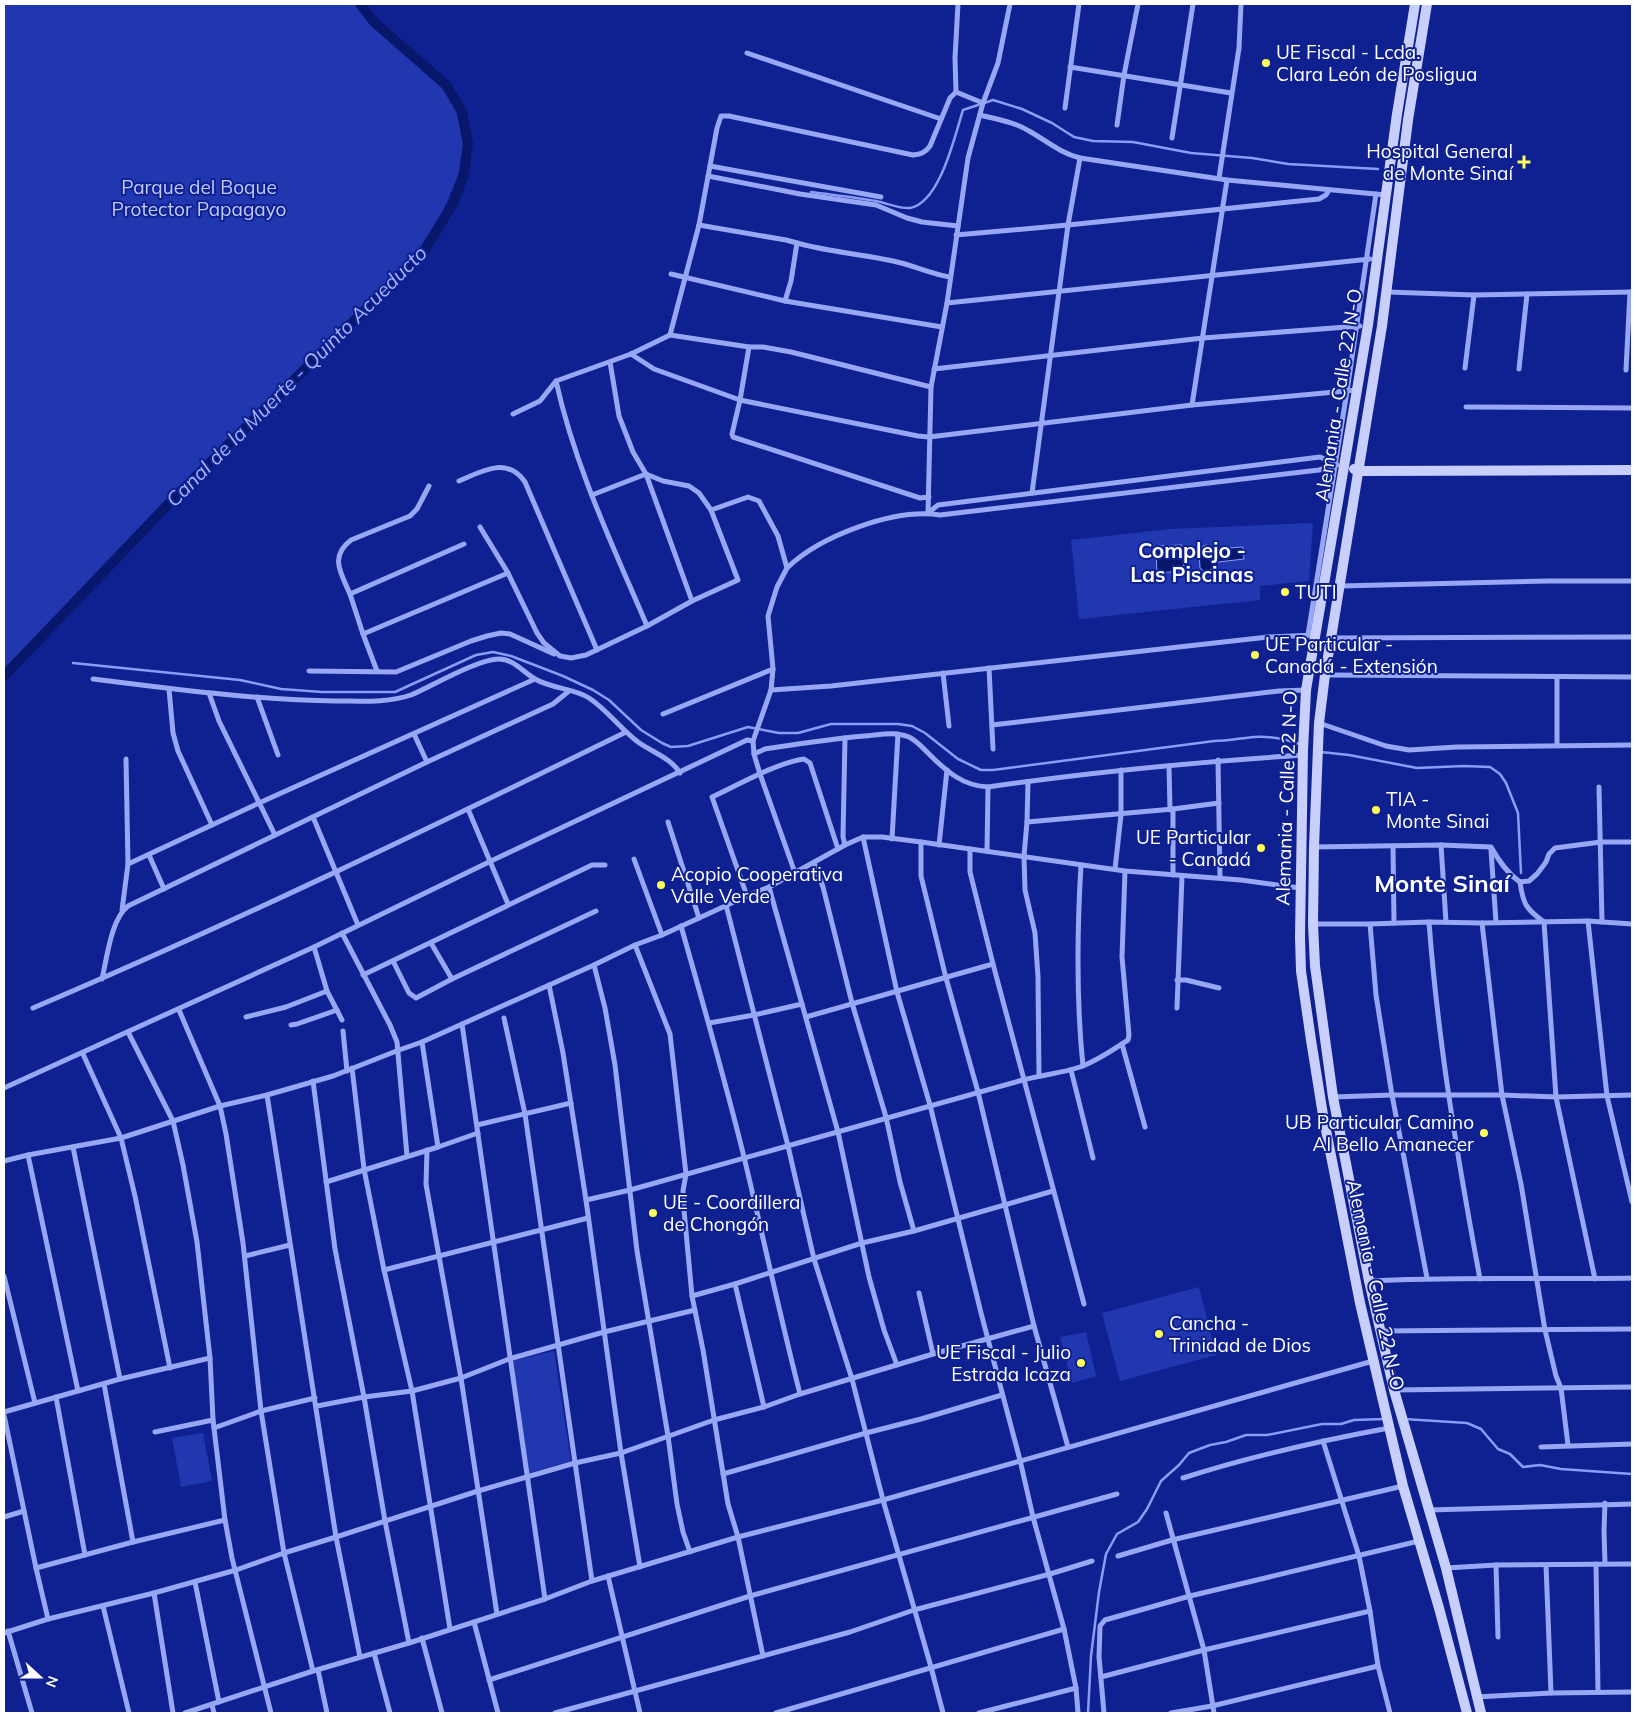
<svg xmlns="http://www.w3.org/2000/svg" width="1636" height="1717" viewBox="0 0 1636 1717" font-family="Mulish,sans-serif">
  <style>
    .green { fill: #2037b0 }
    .water { fill: #08166c; stroke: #8a9cf7 }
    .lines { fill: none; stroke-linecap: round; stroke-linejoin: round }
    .stream { stroke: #8a9cf7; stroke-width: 2.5 }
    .canal { stroke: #08166c; stroke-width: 10 }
    .street { stroke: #98a7f4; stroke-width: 5 }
    .secondary { stroke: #c8cffd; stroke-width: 10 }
    .poi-dot { fill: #feff5b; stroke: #0f2190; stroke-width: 2 }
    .labels { text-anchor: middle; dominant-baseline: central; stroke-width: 4; stroke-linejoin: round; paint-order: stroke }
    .poi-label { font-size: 19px; fill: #fff; stroke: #0f2190; text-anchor: start }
    .park-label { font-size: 19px; fill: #c0cafe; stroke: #0f2190 }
    .street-label { font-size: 19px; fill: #fff; stroke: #0f2190 }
    .water-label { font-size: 20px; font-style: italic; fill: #a4b3fb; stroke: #0f2190 }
    .quarter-label { font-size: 21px; font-weight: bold; fill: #fff; stroke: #0f2190 }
    .district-label { font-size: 24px; font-weight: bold; fill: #fff; stroke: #0f2190 }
  </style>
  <rect width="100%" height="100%" fill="#0f2190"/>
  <!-- green -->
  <g class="green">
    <polygon points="4,4 361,4 453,97 466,157 429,243 165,508 20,659 4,684"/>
    <polygon points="1313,523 1309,581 1260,586 1260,600 1079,619 1071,540 1170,529"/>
    <polygon points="1199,1287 1216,1355 1120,1381 1102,1313"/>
    <polygon points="1086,1332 1096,1376 1072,1383 1060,1337"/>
    <polygon points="554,1351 571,1461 529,1473 512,1361"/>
    <polygon points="203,1433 212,1481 181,1487 172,1438"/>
  </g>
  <!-- water -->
  <g class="water">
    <polygon points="1182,545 1184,571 1157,573 1156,546"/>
    <polygon points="1206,545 1211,547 1213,567 1209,571 1205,572 1200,568 1199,549 1203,546"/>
    <polygon points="1243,547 1244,559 1218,562 1216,549"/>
  </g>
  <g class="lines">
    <!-- stream -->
    <g class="stream">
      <path d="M811,192C833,195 855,197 876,201C886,203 900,209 910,208C940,203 955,135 963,110L993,100L1022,109L1052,123L1074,137L1093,141L1133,142L1191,153L1252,158L1288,164L1378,169"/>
      <path d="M73,663L240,680L281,689L322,692H395L476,655L493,652L511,656L563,676L593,690L609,700L641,730L662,743L671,747L688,746L748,727L779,733H798L831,724H898L912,726L925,733L958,759L981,770H993L1214,741C1228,741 1241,738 1254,737C1271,736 1286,739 1302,745"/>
      <polyline points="1321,752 1349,755 1417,768 1464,766 1490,767 1500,774 1506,783 1518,813 1521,873"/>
      <polyline points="1404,1419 1467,1423 1481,1429 1498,1449 1510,1454 1523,1467 1540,1465 1561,1469 1632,1474"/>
      <polyline points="1088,1713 1091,1656 1099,1592 1106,1554 1117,1534 1138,1522 1147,1509 1161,1481 1179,1465 1189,1453 1210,1445 1226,1442 1246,1435 1267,1435 1322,1424 1341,1424 1354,1420 1384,1419"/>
    </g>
    <!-- canal -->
    <polyline class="canal" points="4,676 177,495 422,254 454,202 464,173 468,143 462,112 446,85 374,22 360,4"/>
    <!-- street -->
    <g class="street">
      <polyline points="747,53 941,119"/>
      <polyline points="1070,67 1231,93"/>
      <polyline points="956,92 955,58 958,4"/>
      <polyline points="1065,108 1079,4"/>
      <path d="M980,115C996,119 1015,122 1029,131C1047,141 1060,153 1080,158L1227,180L1386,195"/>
      <polyline points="1117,125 1124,75 1138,4"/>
      <polyline points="1172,138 1193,4"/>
      <polyline points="710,166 881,197"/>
      <polyline points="708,176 800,194 876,205 907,218 922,222 958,226"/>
      <polyline points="1219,178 1239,48 1241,4"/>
      <polyline points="699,225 786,240 797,243 791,281 785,301"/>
      <polyline points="956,235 1068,225 1319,199 1326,195 1329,190"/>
      <path d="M797,243C829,252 861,254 893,261C913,265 930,274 950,277"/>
      <polyline points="671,274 785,301 942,327"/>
      <polyline points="1387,292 1474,295 1632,292"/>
      <polyline points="947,303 1370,259"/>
      <path d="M670,335L699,225L717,128L721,116H729L913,155C921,154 925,153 930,146L950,98L956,92L983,103"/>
      <polyline points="749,347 740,400 732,434 733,437 920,498 929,497"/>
      <polyline points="631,354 654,369 740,400 918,436 929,437 1192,405 1357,390"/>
      <polyline points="610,362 619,416 633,452 646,474 692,601"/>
      <polyline points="1465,368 1474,295"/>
      <polyline points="934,369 1203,338 1360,326"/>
      <polyline points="1519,369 1527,294"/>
      <polyline points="1626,370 1630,292"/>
      <path d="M556,381C575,467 613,546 647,626"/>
      <polyline points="1192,405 1227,180"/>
      <polyline points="1466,407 1632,408"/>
      <polyline points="513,414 540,401 556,381 631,354 670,335 749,347 763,347 791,352 931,387"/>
      <path d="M459,481C482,471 507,456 525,482L597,650"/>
      <polyline points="1032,493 1068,225 1080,158"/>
      <polyline points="711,510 748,497 759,501 778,536 787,568 777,587 768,616 773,669 771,690 753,741 754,754 760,774 795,873"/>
      <polyline points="928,513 931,387 947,303 968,158 983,103 998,63 1010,4"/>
      <polyline points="928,513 938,505 1320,457 1337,465"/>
      <polyline points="480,527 508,573 537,633 544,643 560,656 571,658 586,655 647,626 692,601 738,580 711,510 699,493 689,486 663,481 646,474 592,495"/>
      <polyline points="464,544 350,594 363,634 508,573"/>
      <path d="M787,568C820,536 894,508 940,515L1319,470L1335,465"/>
      <polyline points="1340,586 1549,581 1632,581"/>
      <path d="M350,594C341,573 329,557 351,540L410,516L417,509L429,486"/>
      <polyline points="363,634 377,671"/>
      <polyline points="1308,635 1347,391 1376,194"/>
      <polyline points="1330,638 1632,637"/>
      <polyline points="989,668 993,749"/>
      <polyline points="309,671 396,672 471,641 487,636 501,633 510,634 554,654"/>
      <polyline points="943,673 949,726"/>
      <polyline points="1325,675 1632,677"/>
      <polyline points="1557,677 1557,745"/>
      <path d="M93,679C174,689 254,700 336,701C361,701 387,703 411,695C432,686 478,659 499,659C514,659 524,673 535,679C552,689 574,688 589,698C606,709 621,729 638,742C652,752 671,758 680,773"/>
      <polyline points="169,689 173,733 178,751 212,825"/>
      <polyline points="771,690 831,686 1268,637 1315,635"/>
      <polyline points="209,693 219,721 275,835"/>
      <polyline points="257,697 278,755"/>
      <polyline points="663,714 773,669"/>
      <polyline points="1319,723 1386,746 1409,750 1457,747 1632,745"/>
      <polyline points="992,725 1279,691 1306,690"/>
      <polyline points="414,734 427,762"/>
      <path d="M754,754L765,749C798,744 830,739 864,736C879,735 894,731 909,737C917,741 923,748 929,754C946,771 963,786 988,787C1092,772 1197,762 1303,755"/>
      <polyline points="126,759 128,864"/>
      <polyline points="1218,760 1220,878"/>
      <polyline points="1169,766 1170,810"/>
      <polyline points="1028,782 1027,822 1024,856 1025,890 1035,933 1038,977 1039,1076"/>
      <polyline points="1599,787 1602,922"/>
      <polyline points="468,809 508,904"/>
      <polyline points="1173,809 1219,803"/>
      <polyline points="313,817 358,925"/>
      <polyline points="668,822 699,918"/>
      <polyline points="1027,822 1173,809 1173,875"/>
      <polyline points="863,837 897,992 930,1105 981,1313 1020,1460 1033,1517 1064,1629 1076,1688 1078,1713"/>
      <polyline points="892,839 898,734"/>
      <polyline points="921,842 921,876 946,978 978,1092 1034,1326 1068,1447"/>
      <polyline points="845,845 843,837 845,738"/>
      <polyline points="939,845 947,770"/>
      <polyline points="1441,845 1446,922"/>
      <polyline points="1393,846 1394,923"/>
      <path d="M1314,847L1441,845L1491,847C1499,861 1507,873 1520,882L1529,881L1537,874L1546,862L1549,854L1555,848L1601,842H1632"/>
      <polyline points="970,849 970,872 993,964 1084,1304"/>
      <polyline points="1491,850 1496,922"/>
      <polyline points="987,851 988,787"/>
      <polyline points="149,855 164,889"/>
      <polyline points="634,859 662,935"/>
      <polyline points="814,863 823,887 852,1003 886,1117 900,1182 914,1231"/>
      <path d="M1081,865C1077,932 1076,999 1083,1066"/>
      <polyline points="1115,869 1121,815 1121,770"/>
      <path d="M1520,882C1523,904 1526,909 1544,922L1556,1097L1595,1279"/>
      <polyline points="769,887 838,1132 869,1277 884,1330 897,1365"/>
      <path d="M747,896L712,797C738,785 776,763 804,759L810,763L838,849"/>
      <polyline points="726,905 788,1146 814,1259 852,1379 883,1500 931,1667 943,1713"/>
      <polyline points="122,910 128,864 259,803 535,679"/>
      <polyline points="1588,921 1607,1096 1632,1202"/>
      <path d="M1429,922C1438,1042 1458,1161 1480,1279"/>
      <polyline points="1482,923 1502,1095 1521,1184 1545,1330 1556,1376 1561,1388 1568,1445"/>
      <polyline points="1313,924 1370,924 1429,922 1482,923 1588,921 1632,924"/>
      <polyline points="1370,924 1376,995 1392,1095 1427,1278"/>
      <path d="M681,926C703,1003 725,1080 744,1157C763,1236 780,1316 800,1394"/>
      <polyline points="342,933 390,1025 397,1042 407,1156"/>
      <polyline points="431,943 452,979"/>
      <polyline points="635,945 670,1034 686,1174 683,1191 684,1210 692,1296 703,1350 728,1504 738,1537 763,1656"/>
      <polyline points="314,947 327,991 342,1020"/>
      <polyline points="393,961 409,993 416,998 452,979 596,911"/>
      <polyline points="594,965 605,1008 615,1065 637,1251 668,1436 677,1504 683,1532 690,1552"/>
      <polyline points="363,975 592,865 605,865"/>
      <path d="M102,979C107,958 111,919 128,906L427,762L553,704L569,691"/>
      <polyline points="1177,980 1186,980 1219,988"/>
      <polyline points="549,985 563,1053 586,1200 621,1453 640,1567"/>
      <path d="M33,1008C233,923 430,828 626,732"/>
      <polyline points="1177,1008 1182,876"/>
      <polyline points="179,1010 220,1106 226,1134 243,1243 261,1411 284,1553 313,1671"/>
      <polyline points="246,1017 286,1007 327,991"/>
      <polyline points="806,1017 993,964"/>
      <polyline points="504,1018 525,1114 592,1581"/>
      <polyline points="709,1023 754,1015 802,1004"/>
      <polyline points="462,1024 545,1599"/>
      <polyline points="291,1025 297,1024 337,1010"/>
      <polyline points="343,1031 347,1071"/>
      <polyline points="128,1032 173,1121 183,1165 197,1242 210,1358 213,1420 225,1520 232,1558 271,1713"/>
      <polyline points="422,1042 438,1147"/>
      <polyline points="1122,1044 1145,1127"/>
      <polyline points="83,1054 121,1138 135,1196 170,1368"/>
      <polyline points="352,1068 364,1169 384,1270 412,1391 450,1629"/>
      <polyline points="1071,1070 1093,1158"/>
      <polyline points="313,1081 335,1249 364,1397 385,1521 409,1643"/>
      <polyline points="4,1088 314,947 491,861 747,740 753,741"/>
      <polyline points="267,1095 336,1537 360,1657"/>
      <polyline points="1333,1097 1392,1095 1502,1095 1556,1097 1632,1095"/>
      <polyline points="477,1125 571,1103"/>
      <polyline points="73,1147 120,1379"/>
      <polyline points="427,1150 426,1184 429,1201 461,1378 497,1614"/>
      <polyline points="28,1155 121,1138 220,1106 267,1095 333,1076 399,1050 422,1042 594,965 635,945 662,935 747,896 769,887 845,845 863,837 882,837 921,842 1125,871 1241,880 1300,888"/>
      <polyline points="4,1161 28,1155 78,1391"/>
      <polyline points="326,1182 438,1147 478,1133"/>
      <path d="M586,1200L630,1190L1023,1080C1042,1075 1062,1073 1080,1067C1097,1061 1113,1050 1128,1040L1129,1035L1122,957L1125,871"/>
      <polyline points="245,1256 290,1245"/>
      <polyline points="384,1270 588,1218"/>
      <polyline points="4,1276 35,1403"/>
      <path d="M1369,1281C1456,1276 1544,1280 1632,1278"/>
      <polyline points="735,1284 764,1407"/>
      <polyline points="919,1293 933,1354"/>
      <polyline points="692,1296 735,1284 862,1243 914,1231 1053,1191"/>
      <polyline points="1380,1331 1632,1329"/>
      <polyline points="104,1384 133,1542"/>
      <polyline points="1394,1390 1632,1387"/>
      <polyline points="56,1397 85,1555"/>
      <polyline points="317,1406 364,1397 412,1391 461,1378 509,1359 604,1332 695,1310"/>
      <polyline points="4,1412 120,1379 210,1358"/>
      <polyline points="4,1415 36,1568 48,1619"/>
      <polyline points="214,1428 261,1411 315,1398"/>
      <polyline points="155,1432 213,1420"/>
      <polyline points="1323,1441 1359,1556 1370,1611 1378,1666 1390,1713"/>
      <polyline points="1541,1447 1632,1444"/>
      <polyline points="723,1474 866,1433 921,1419 1002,1395"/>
      <path d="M1183,1478C1251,1456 1319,1441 1389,1428"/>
      <polyline points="1605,1503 1604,1530 1605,1564"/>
      <polyline points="1429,1510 1632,1504"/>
      <polyline points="1166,1513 1204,1650 1214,1713"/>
      <polyline points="4,1517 24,1511"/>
      <polyline points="1118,1556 1172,1540 1403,1486"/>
      <polyline points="1596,1564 1598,1692"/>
      <polyline points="1496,1565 1498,1637"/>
      <polyline points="1546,1565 1551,1693"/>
      <polyline points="36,1568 133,1542 225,1520"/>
      <polyline points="1446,1568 1496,1565 1632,1564"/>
      <polyline points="608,1576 640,1713"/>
      <polyline points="195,1582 219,1702"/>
      <polyline points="154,1593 173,1713"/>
      <polyline points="103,1606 129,1713"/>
      <polyline points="474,1622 498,1713"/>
      <polyline points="8,1631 32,1713"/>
      <polyline points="4,1633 48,1619 154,1593 236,1570 284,1553 336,1537 478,1491 575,1463 621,1453 714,1420 764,1407 800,1394 933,1354 1034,1326"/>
      <polyline points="422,1638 442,1713"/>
      <polyline points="374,1653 390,1713"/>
      <polyline points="318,1670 327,1713"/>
      <polyline points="1101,1677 1204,1650 1370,1611"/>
      <polyline points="489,1680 750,1596 1117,1494"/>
      <polyline points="1476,1697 1551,1693 1632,1692"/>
      <polyline points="212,1705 214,1713"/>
      <polyline points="185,1713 313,1671 409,1643 545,1599 592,1581 738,1537 883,1500 1373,1361"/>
      <polyline points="555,1713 850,1632 914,1610 1050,1574 1092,1561"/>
      <polyline points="776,1713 1064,1629"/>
      <polyline points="979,1713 1076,1688"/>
      <polyline points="1104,1713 1099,1657 1100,1626 1105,1620 1190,1596 1419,1541"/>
      <polyline points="1171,1713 1212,1706 1378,1666"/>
    </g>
    <!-- secondary -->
    <g class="secondary">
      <polyline points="1415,4 1397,114 1368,325 1306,690 1303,750 1300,937 1301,971 1311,1040 1323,1115 1360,1303 1403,1486 1439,1608 1467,1713"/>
      <polyline points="1427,4 1408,120 1382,326 1325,675 1319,723 1314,847 1313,924 1315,966 1333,1097 1369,1281 1394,1390 1446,1568 1481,1713"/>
      <polyline points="1354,469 1358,471 1632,470"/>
    </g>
  </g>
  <!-- markers -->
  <g class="poi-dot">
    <circle cx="1266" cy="63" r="5"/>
    <path d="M1521.5 154.5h5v5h5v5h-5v5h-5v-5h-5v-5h5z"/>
    <circle cx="1285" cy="592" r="5"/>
    <circle cx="1255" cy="655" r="5"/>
    <circle cx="1376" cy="810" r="5"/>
    <circle cx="1261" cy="848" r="5"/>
    <circle cx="661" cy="885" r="5"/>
    <circle cx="1484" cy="1133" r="5"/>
    <circle cx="653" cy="1213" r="5"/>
    <circle cx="1159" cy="1334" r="5"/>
    <circle cx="1081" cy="1363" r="5"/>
  </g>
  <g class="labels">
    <!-- poi labels -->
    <g class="poi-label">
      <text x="1276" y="52">UE Fiscal - Lcda.<tspan x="1276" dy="22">Clara León de Posligua</tspan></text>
      <text x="1513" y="151" text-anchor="end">Hospital General<tspan x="1513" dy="22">de Monte Sinaí</tspan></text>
      <text x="1295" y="592">TUTI</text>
      <text x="1265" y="644">UE Particular -<tspan x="1265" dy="22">Canadá - Extensión</tspan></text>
      <text x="1386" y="799">TIA -<tspan x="1386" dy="22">Monte Sinai</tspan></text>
      <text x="1251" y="837" text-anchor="end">UE Particular<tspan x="1251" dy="22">- Canadá</tspan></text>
      <text x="671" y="874">Acopio Cooperativa<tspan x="671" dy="22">Valle Verde</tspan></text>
      <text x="1474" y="1122" text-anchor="end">UB Particular Camino<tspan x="1474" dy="22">Al Bello Amanecer</tspan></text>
      <text x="663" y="1202">UE - Coordillera<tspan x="663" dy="22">de Chongón</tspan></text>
      <text x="1169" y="1323">Cancha -<tspan x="1169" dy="22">Trinidad de Dios</tspan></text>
      <text x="1071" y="1352" text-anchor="end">UE Fiscal - Julio<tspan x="1071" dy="22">Estrada Icaza</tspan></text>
    </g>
    <!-- park labels -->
    <g class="park-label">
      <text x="199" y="187">Parque del Boque<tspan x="199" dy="22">Protector Papagayo</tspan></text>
    </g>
    <!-- street labels -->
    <g class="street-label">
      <text transform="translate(1338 395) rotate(-81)">Alemania - Calle 22 N-O</text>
      <text transform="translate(1286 798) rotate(-88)">Alemania - Calle 22 N-O</text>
      <text transform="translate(1376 1285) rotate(78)">Alemania - Calle 22 N-O</text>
    </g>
    <!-- water labels -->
    <g class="water-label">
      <text transform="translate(296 376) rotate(-45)">Canal de la Muerte - Quinto Acueducto</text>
    </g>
    <!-- quarter labels -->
    <g class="quarter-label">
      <text x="1192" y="550">Complejo -<tspan x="1192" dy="24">Las Piscinas</tspan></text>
    </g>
    <!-- district labels -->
    <g class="district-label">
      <text x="1442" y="883">Monte Sinaí</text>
    </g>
  </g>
  <!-- border -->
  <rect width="1636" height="1717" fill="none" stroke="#ffffff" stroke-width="10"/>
  <!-- north arrow -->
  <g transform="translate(40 1677) rotate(111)" stroke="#0f2190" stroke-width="4" paint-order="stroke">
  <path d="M0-4L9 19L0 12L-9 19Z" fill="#ffffff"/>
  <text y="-8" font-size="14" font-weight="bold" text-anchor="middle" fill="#ffffff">N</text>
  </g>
</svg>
